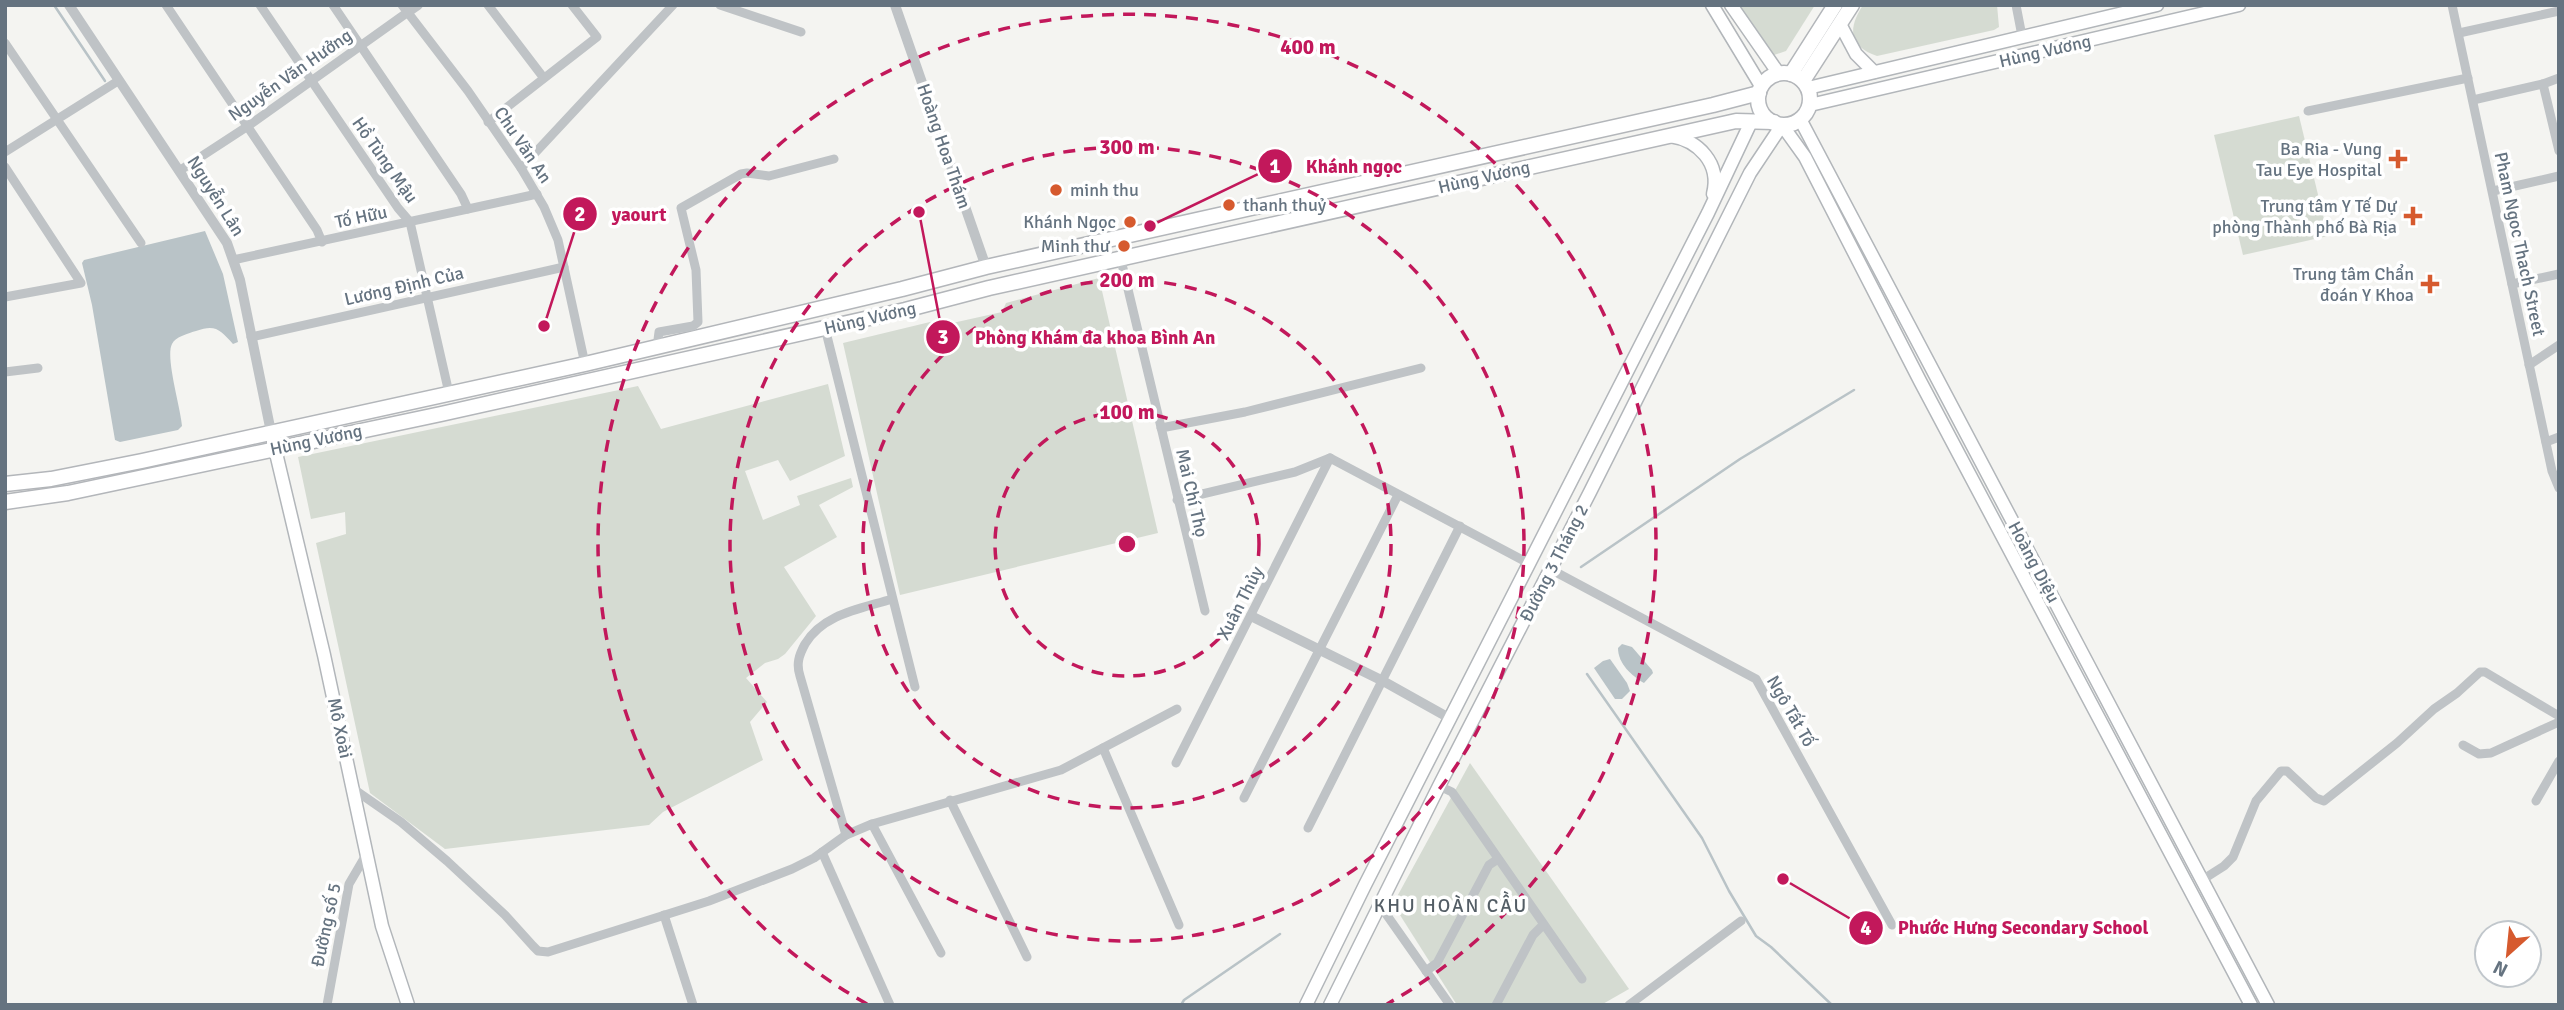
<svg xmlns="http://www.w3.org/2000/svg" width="2564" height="1010" viewBox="0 0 2564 1010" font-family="Signika,sans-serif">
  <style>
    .green { fill: #d5dbd2 }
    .water { fill: #b9c3c7 }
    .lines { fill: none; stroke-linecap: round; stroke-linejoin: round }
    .stream { stroke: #b9c3c7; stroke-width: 2.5 }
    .secondary-casing { stroke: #b2b6ba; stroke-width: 15 }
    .primary-casing { stroke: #b3b6ba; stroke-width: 17 }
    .minor { stroke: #bfc3c6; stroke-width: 9 }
    .tertiary { stroke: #bfc3c6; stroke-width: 10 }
    .secondary { stroke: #fff; stroke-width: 12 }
    .primary { stroke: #fff; stroke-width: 14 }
    .ring { fill: none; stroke: #c2185b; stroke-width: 3.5; stroke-dasharray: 12 9 }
    .poi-dot { fill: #d65a2e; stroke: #fff; stroke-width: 2.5 }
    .labels { text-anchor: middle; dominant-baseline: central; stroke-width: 7; stroke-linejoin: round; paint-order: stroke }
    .street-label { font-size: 18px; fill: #657380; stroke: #fff }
    .poi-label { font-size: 18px; fill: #657380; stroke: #fff; text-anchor: end }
    .neighbourhood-label { font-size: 19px; letter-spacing: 2px; fill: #535d65; stroke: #fff }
    .centre { fill: #c2185b; stroke: #fff; stroke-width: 3.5 }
    .ring-label { font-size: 21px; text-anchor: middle; font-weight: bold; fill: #c2185b; stroke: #fff; stroke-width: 7; stroke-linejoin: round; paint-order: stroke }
    .leader { fill: none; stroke: #c2185b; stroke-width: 2.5 }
    .callout-dot { fill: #c2185b; stroke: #fff; stroke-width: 2.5 }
    .mark-label { font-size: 21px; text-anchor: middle; font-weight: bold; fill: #fff }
    .callout-label { font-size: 19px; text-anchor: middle; font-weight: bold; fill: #c2185b; stroke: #fff; stroke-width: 7; stroke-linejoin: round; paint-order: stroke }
  </style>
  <rect width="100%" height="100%" fill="#f4f4f1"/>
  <!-- green -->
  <g class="green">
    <polygon points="1739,5 1815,5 1786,51 1774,55 1767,52"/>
    <path d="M1863,5H1997L1999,27L1994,30L1877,56C1848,46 1848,28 1863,5Z"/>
    <polygon points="2299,116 2328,236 2243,255 2214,135"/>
    <polygon points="1099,278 1158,533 900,595 843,343 930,322 939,326 1002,312 1006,303"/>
    <polygon points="828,384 845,456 790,481 778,460 745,471 763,520 800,505 797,496 851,478 853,487 819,505 837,537 784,567 816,616 785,654 778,659 765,663 746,678 767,702 750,722 763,760 663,812 649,825 445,849 370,793 316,543 346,534 345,512 311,519 298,457 638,386 661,429"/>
    <polygon points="1470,763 1629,989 1601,1005 1457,1005 1393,904"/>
  </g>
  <!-- water -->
  <g class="water">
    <path d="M205,231L223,274L238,342L233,344C220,330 216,324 196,331C189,333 175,337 172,344C165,357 181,409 182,426L178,430L120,442L115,440L92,305L82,263L84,260Z"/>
    <path d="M1622,644L1632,647L1652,670L1653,673L1644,683C1632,676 1618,664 1618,648Z"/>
    <polygon points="1610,659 1627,683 1630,691 1622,699 1615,699 1594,668 1603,661"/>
  </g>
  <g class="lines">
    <!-- stream -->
    <g class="stream">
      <polyline points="54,5 105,81"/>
      <polyline points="1581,567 1740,459 1854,390"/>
      <polyline points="1587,674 1702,838 1729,891 1756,936 1771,947 1832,1005"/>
      <polyline points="1181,1005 1184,1000 1280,934"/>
    </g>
    <!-- secondary casing -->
    <g class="secondary-casing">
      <g id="secondary">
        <polyline points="1712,5 1761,86"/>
        <polyline points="1731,5 1779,74"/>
        <polyline points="1840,24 1856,54 1874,72"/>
        <polyline points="1808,88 2157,5"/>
        <polyline points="1810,105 2239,5"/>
        <polyline points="1800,119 2268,1005"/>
        <path d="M1670,136C1698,140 1721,163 1713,194"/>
        <polyline points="271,432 324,655 382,926 408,1005"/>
        <polyline points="1306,1005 1365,885 1708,213 1751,122"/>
        <polyline points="1330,1005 1439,786 1590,492 1750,173 1782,125 1805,157 1920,381 2251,1005"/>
      </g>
    </g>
    <!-- primary casing -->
    <g class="primary-casing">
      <g id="primary">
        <circle cx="1784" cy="99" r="26"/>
        <polyline points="1791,74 1835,5"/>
        <polyline points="1803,81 1852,5"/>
        <polyline points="5,484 51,479 142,461 585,364 902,289 986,267 1713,105 1759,93"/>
        <polyline points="5,502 68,493 441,414 905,310 989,288 1736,121 1774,122"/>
      </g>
    </g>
    <!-- minor -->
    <g class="minor">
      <polyline points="166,5 317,230 322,242"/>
      <polyline points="260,5 398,208 410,222 449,393"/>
      <polyline points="333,5 461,194 468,209"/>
      <polyline points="402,5 468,91 521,168 544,207 558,240 585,364"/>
      <polyline points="488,5 543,77"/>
      <polyline points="720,5 801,32"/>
      <polyline points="2016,5 2022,36"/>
      <polyline points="2452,5 2552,471 2559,488"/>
      <polyline points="2459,33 2559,11"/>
      <polyline points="5,43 141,243"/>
      <polyline points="2543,84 2559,151"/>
      <polyline points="2473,100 2543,84 2559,78"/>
      <polyline points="2308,111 2468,78"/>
      <polyline points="488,122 597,37 572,5"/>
      <polyline points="5,152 118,81"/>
      <polyline points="5,167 81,283 5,297"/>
      <polyline points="521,168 673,5"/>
      <polyline points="179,171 248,126 408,12"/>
      <polyline points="2493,191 2559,176"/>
      <polyline points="233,260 537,194"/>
      <polyline points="1121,260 1205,611"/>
      <polyline points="2512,284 2559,274"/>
      <polyline points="825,328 915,687"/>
      <polyline points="251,337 564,267"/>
      <polyline points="657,347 659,332 693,326 698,322 696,270 681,208 741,174 747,173 769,176 834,159"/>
      <polyline points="2529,365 2559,345"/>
      <polyline points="5,372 38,368"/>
      <polyline points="1161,428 1245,412 1421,368"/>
      <polyline points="2546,442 2559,437"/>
      <polyline points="1330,458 1530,564"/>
      <polyline points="1177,500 1295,472 1330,458"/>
      <polyline points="1550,569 1756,679 1892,925"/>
      <polyline points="2463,745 2479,754 2491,753 2559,722"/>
      <polyline points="1103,748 1179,925"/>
      <polyline points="1176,763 1330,458"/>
      <polyline points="1439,786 1452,792 1582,979"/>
      <polyline points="352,788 401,822 447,861 505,915 533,946 538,951 548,952 709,901 792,869 814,858 846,835 872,824 1061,770 1177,709"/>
      <polyline points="1244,798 1398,495"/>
      <polyline points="950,800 1027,957"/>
      <polyline points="2536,801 2559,761"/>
      <polyline points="872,824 941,953"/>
      <polyline points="1308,828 1460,526"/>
      <path d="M846,835L800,676C796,664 799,655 805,644C823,614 860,609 892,599"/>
      <polyline points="822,852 890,1005"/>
      <polyline points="2202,880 2224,866 2233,857 2256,801 2281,771 2287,771 2316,798 2324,801 2397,743 2434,709 2457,693 2480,672 2485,672 2559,716"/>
      <polyline points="1379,904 1450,1005"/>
      <polyline points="664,915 693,1005"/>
      <polyline points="1426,971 1437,963 1489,865 1498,859"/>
      <polyline points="327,1005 349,884 366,855"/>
      <polyline points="1496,1005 1533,935 1543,925"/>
      <polyline points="1629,1005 1741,921"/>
    </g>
    <!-- tertiary -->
    <g class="tertiary">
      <polyline points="69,5 227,243 240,280 271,432"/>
      <polyline points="895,5 986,267"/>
      <polyline points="408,12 418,5"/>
      <polyline points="1251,616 1383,681 1451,719"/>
    </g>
    <!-- secondary -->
    <use href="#secondary" class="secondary"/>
    <!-- primary -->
    <use href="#primary" class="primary"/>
  </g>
  <!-- distance rings -->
  <g class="ring">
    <circle cx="1127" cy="544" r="132"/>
    <circle cx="1127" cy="544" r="264"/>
    <circle cx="1127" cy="544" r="397"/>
    <path d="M867 1004A529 529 0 1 1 1387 1004"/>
  </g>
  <!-- markers -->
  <g class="poi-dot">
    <path d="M2394.5 148.5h7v7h7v7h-7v7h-7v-7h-7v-7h7z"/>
    <circle cx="1056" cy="190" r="7"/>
    <circle cx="1229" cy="205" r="7"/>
    <path d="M2409.5 205.5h7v7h7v7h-7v7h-7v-7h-7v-7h7z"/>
    <circle cx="1130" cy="222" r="7"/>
    <circle cx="1124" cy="246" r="7"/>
    <path d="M2426.5 273.5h7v7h7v7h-7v7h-7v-7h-7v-7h7z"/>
  </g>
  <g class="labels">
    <!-- street labels -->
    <g class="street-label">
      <text transform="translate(2045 51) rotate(-13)">Hùng Vương</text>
      <text transform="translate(290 75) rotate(-35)">Nguyễn Văn Hưởng</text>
      <text transform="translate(523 145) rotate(56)">Chu Văn An</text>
      <text transform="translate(944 146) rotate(71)">Hoàng Hoa Thám</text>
      <text transform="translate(385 160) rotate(55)">Hồ Tùng Mậu</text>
      <text transform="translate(1484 177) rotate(-13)">Hùng Vương</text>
      <text transform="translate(216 196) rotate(58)">Nguyễn Lân</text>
      <text transform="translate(361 217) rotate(-12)">Tố Hữu</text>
      <text transform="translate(2520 244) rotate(78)">Pham Ngoc Thach Street</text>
      <text transform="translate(404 286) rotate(-13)">Lương Định Của</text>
      <text transform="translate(870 318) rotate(-13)">Hùng Vương</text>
      <text transform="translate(316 440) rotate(-12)">Hùng Vương</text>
      <text transform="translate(1192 493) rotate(77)">Mai Chí Thọ</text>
      <text transform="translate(2034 562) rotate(62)">Hoàng Diệu</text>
      <text transform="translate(1554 563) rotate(-63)">Đường 3 Tháng 2</text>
      <text transform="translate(1240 603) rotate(-63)">Xuân Thủy</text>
      <text transform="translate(1791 711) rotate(60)">Ngô Tất Tố</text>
      <text transform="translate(340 728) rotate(78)">Mô Xoài</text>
      <text transform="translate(326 925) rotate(-78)">Đường số 5</text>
    </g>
    <!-- poi labels -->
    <g class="poi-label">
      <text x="2382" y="149">Ba Ria - Vung<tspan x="2382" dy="21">Tau Eye Hospital</tspan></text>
      <text x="1070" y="190" text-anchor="start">minh thu</text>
      <text x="1243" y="205" text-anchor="start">thanh thuỷ</text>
      <text x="2397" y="206">Trung tâm Y Tế Dự<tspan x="2397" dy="21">phòng Thành phố Bà Rịa</tspan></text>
      <text x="1116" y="222">Khánh Ngọc</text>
      <text x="1110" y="246">Minh thư</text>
      <text x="2414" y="274">Trung tâm Chẩn<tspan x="2414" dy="21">đoán Y Khoa</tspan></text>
    </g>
    <!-- neighbourhood labels -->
    <g class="neighbourhood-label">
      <text x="1451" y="906">KHU HOÀN CẦU</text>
    </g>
  </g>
  <circle cx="1127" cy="544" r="10" class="centre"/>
  <g class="ring-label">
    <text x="1308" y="54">400 m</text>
    <text x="1127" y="154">300 m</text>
    <text x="1127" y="287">200 m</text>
    <text x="1127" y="419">100 m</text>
  </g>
  <!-- callouts -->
  <path class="leader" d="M1150 226L1275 166M544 326L580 214M919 212L943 337M1783 879L1866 928"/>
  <g class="callout-dot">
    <circle cx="1150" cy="226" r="7"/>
    <circle cx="544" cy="326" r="7"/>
    <circle cx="919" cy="212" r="7"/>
    <circle cx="1783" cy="879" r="7"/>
    <circle cx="1275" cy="166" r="18"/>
    <circle cx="580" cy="214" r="18"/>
    <circle cx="943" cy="337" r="18"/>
    <circle cx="1866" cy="928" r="18"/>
  </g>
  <g class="mark-label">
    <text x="1275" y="173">1</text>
    <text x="580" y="221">2</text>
    <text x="943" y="344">3</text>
    <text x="1866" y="935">4</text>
  </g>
  <g class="callout-label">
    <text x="1354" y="173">Khánh ngọc</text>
    <text x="639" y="221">yaourt</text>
    <text x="1095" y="344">Phòng Khám đa khoa Bình An</text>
    <text x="2023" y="934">Phước Hưng Secondary School</text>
  </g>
  <!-- border -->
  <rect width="2564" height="1010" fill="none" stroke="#657380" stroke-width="14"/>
  <!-- north arrow -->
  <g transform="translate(2508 954) rotate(207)"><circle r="33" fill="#ffffff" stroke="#c1c7cc" stroke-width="2"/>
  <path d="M0-5L12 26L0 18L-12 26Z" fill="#d65a2e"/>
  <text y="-10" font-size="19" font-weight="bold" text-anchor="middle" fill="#657380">N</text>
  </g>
</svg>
